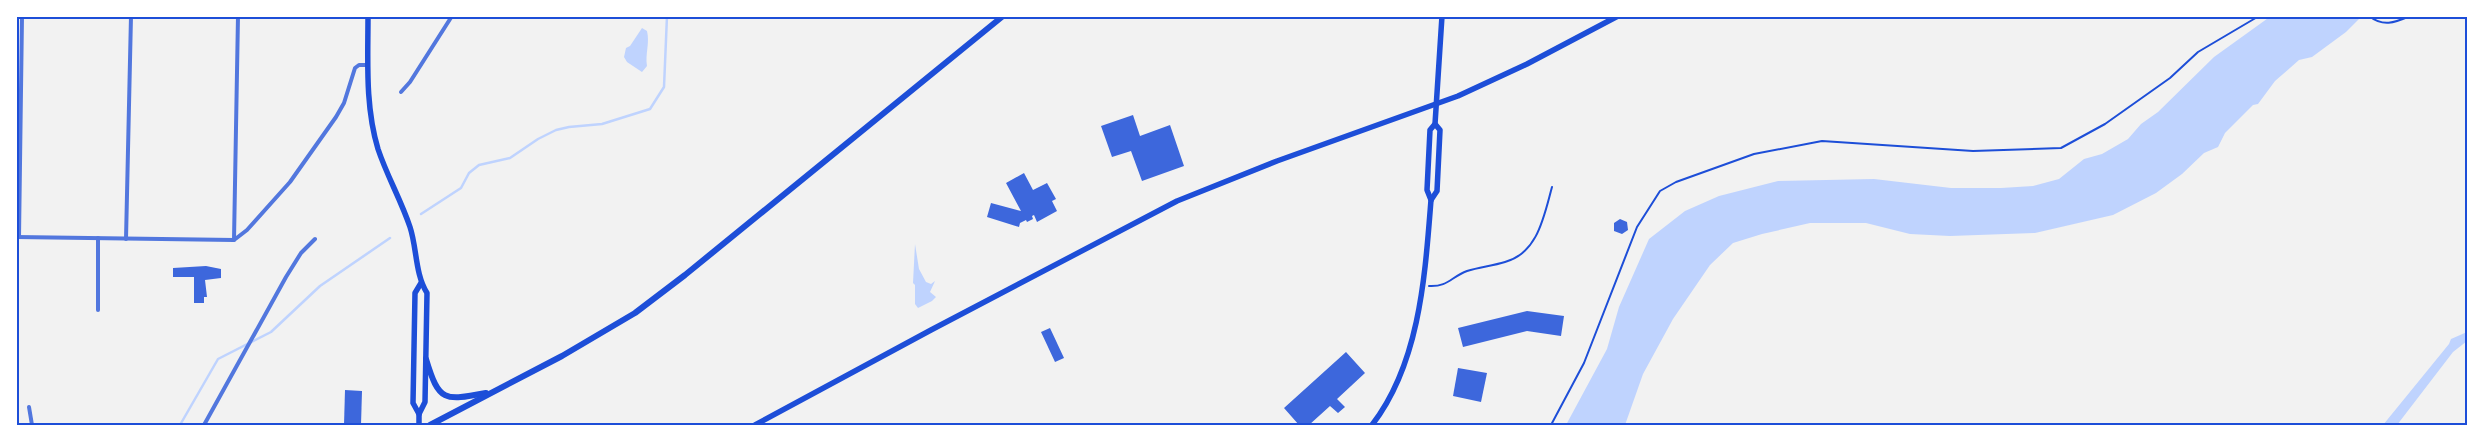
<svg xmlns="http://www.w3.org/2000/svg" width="2483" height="441" viewBox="0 0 2483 441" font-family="'Playfair Display',serif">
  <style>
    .water { fill: #bfd3fe }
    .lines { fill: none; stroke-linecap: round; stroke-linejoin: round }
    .stream { stroke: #bfd3fe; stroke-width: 2.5 }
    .building { fill: #3d67dc }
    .path { stroke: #1d4ed8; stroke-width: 2 }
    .minor { stroke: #5277de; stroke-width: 4 }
    .secondary { stroke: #1d4ed8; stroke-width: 5.5 }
    .primary { stroke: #1d4ed8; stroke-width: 6 }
    .neatline { fill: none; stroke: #1d4ed8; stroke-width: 2 }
  </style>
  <rect width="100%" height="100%" fill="#f2f2f2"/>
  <!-- water -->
  <g class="water">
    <polygon points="2271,16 2362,16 2346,32 2312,57 2299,60 2275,81 2258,104 2253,105 2225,133 2218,147 2204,153 2182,174 2156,193 2113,215 2035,233 1950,236 1910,234 1866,223 1810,223 1762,234 1733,243 1710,265 1673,319 1643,374 1625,425 1566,425 1607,349 1619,307 1649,239 1685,211 1719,196 1778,181 1874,179 1951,188 2001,188 2033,186 2059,179 2084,159 2102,154 2128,139 2141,124 2158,112 2214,57"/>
    <path d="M642,28L647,31C650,43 645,54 647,66L642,72L627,62L624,57L626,48L630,46Z"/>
    <polygon points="915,244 919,269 926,282 931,284 935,281 930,292 936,297 932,301 918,308 915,304 915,285 913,283"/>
    <polygon points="2467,332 2467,341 2453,352 2397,425 2383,425 2449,344 2451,339"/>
  </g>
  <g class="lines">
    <!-- stream -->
    <g class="stream">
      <polyline points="421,214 461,188 469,173 479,165 510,158 538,139 556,130 569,127 602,124 650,109 664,87 667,16"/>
      <polyline points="180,425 218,359 271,332 320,286 390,238"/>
    </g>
  </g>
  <!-- building -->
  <g class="building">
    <polygon points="1133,115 1140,136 1170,125 1184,166 1142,181 1131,151 1112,157 1101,126"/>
    <polygon points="1024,173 1033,190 1047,183 1056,199 1052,201 1057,211 1037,222 1034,215 1032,216 1033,219 1027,222 1026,220 1020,223 1019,227 987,217 991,203 1021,211 1006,183"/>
    <polygon points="1620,219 1627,222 1628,230 1622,234 1614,231 1614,223"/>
    <polygon points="206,266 221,269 221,278 205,280 207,297 204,297 204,303 194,303 194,277 173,277 173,268"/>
    <polygon points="1527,311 1564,316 1561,336 1527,331 1463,347 1458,328"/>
    <polygon points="1050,328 1064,358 1055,362 1041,332"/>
    <polygon points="1346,352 1365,373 1337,399 1345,407 1338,413 1330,406 1309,425 1299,425 1284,408"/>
    <polygon points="1458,368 1487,373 1481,402 1453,396"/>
    <polygon points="345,390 362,391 361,425 344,425"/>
  </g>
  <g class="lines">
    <!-- path -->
    <g class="path">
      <path d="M2369,16C2383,27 2394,23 2410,16"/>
      <path d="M1429,286C1448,287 1451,277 1467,271C1480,267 1492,266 1505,262C1538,253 1544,216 1552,187"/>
      <polyline points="1551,425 1584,363 1637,227 1660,191 1676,182 1754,154 1822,141 1973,151 2061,148 2105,124 2170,78 2198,52 2259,16"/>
    </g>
    <!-- minor -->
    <g class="minor">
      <polyline points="401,92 410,82 452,16"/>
      <polyline points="16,237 234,240 247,230 290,182 336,117 344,103 355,68 359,65 368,65"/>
      <polyline points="19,237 22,16"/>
      <polyline points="98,238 98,310"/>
      <polyline points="126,239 131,16"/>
      <polyline points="234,240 238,16"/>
      <polyline points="29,407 32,425"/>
      <polyline points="204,425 286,277 301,253 315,239"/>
    </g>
    <!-- secondary -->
    <g class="secondary">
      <path d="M368,16C368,61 365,106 378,149C387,176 401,200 410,227C417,248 415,274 427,293L425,402L419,414V425"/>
      <polyline points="1431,200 1427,190 1430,130 1435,124 1442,16"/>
      <polyline points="419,414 413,403 415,293 421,283"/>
      <polyline points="755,425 931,330 1177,201 1277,161 1458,96 1527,64 1618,16"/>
      <path d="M1372,425C1420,363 1425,275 1431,200L1437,191L1440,130L1435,124"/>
    </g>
    <!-- primary -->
    <g class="primary">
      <path d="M426,359C439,402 444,401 486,393"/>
      <polyline points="430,425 562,356 635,313 685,275 1003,16"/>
    </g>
  </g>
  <!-- border -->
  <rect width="2483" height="441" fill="none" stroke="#ffffff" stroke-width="35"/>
  <rect x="18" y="18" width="2448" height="406" class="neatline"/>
</svg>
